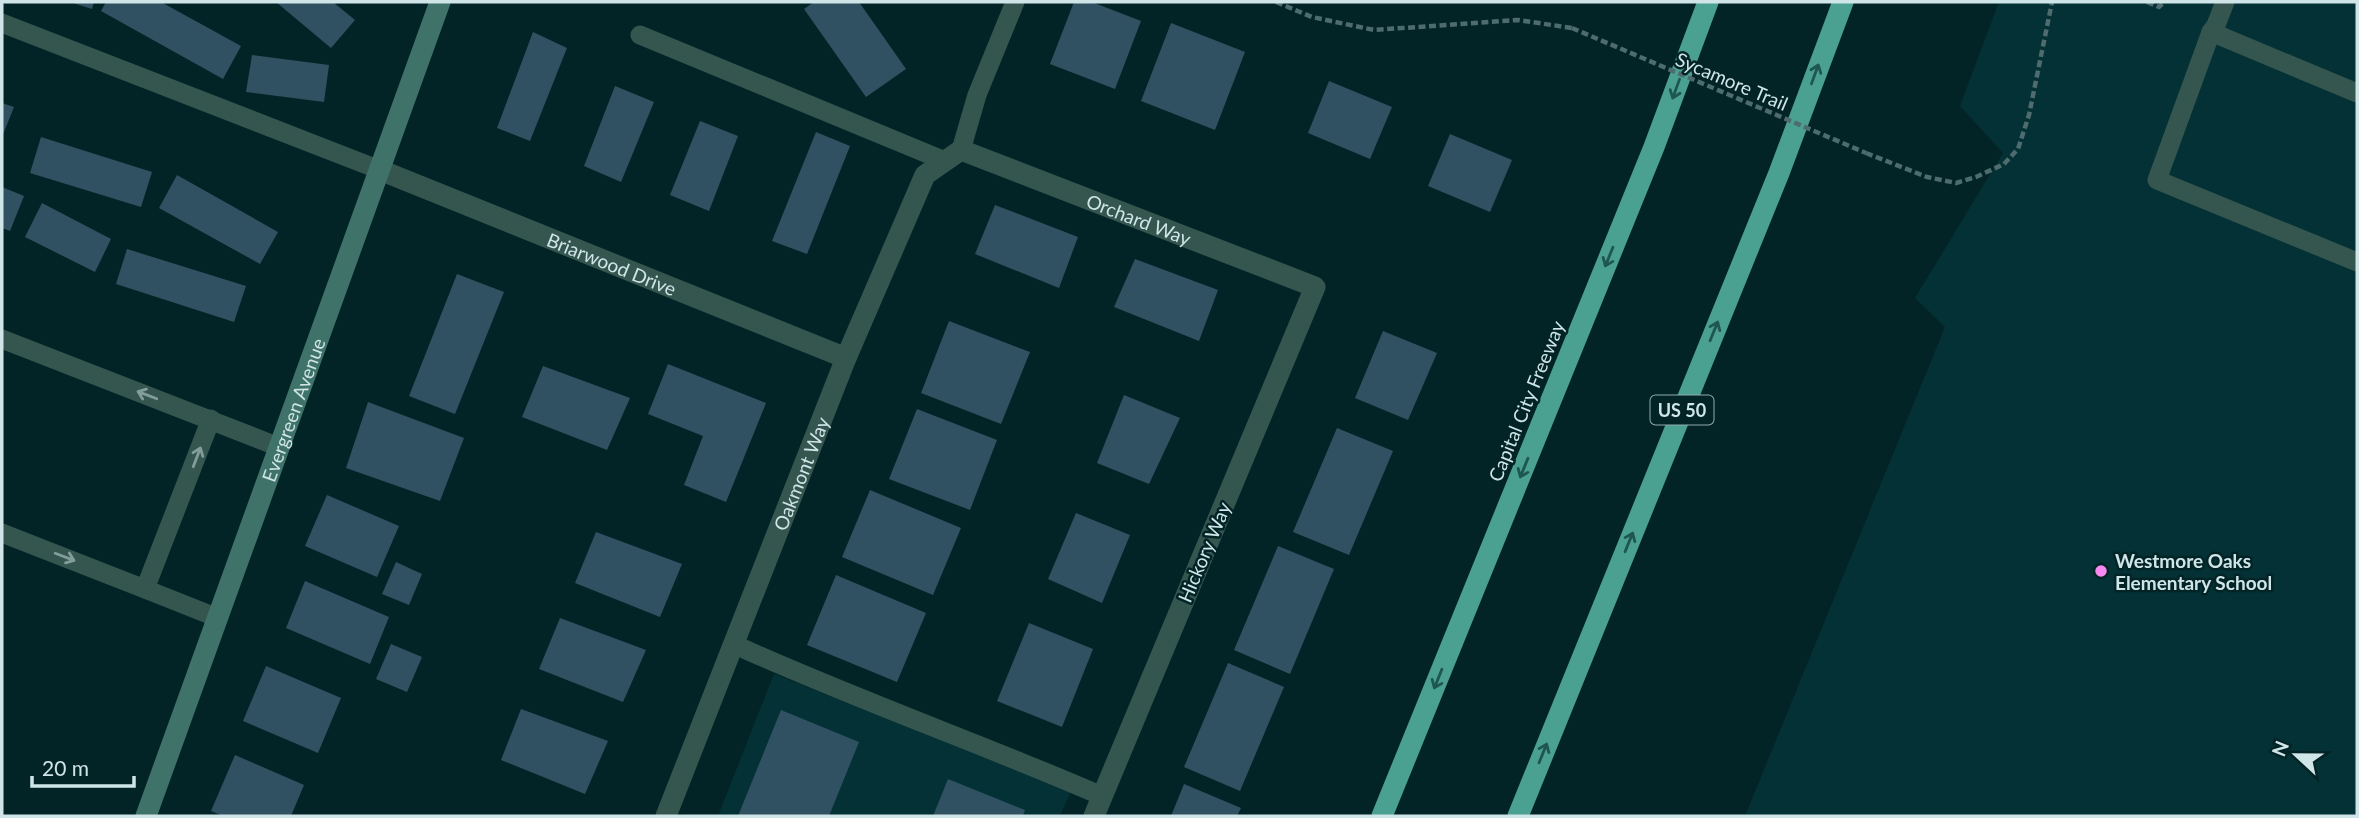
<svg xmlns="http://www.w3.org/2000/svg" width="2359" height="818" viewBox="0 0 2359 818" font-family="Lato,sans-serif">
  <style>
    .built { fill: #043135 }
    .building { fill: #305161 }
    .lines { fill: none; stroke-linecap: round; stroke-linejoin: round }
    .path { stroke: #4e6b6e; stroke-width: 4.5; stroke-dasharray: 7 3.5; stroke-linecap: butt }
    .lane { stroke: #35554f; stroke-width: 19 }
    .street { stroke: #35554f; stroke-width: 21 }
    .secondary { stroke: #3f7369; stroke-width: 21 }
    .highway { stroke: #4aa091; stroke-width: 21 }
    .path-bridge { stroke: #4e6b6e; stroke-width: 4.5; stroke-dasharray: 7 3.5; stroke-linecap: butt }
    .oneway { stroke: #1f5651 }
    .oneway2 { stroke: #829d9b }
    .poi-dot { fill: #f589ef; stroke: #032427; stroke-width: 2.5 }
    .labels { text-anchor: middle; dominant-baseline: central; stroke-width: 5; stroke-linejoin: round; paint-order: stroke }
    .shield { fill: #032427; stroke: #92abad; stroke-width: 2 }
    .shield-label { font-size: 18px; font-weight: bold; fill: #cfe5e7 }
    .street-label { font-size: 19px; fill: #cfe5e7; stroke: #032427 }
    .poi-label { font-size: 19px; font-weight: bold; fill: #cfe5e7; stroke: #032427; text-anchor: start }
  </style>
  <rect width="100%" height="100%" fill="#032427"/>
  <!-- built -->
  <g class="built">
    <polygon points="1999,2 2357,2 2357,816 1745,816 1945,327 1915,298 2003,153 1960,106"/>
    <polygon points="774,674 1071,791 1060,816 718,816"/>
  </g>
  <!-- building -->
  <g class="building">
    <polygon points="70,2 94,2 92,9"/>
    <polygon points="106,2 161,2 241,46 223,79 101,11"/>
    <polygon points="276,2 333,2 355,20 331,48"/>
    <polygon points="814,2 859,2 906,69 866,97 804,9"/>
    <polygon points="1074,2 1092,2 1141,21 1115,89 1050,64"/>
    <polygon points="1171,23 1245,52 1215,130 1141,101"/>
    <polygon points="533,32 567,48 530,141 497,128"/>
    <polygon points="252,55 329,65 324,102 246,92"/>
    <polygon points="1329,81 1392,107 1370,159 1308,133"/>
    <polygon points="615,86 654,102 621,182 584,166"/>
    <polygon points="2,103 14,107 2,137"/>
    <polygon points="700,121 738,136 709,211 670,195"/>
    <polygon points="816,132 850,146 807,254 772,241"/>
    <polygon points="1450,134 1512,160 1490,212 1428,186"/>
    <polygon points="41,137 152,172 141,207 30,173"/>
    <polygon points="177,175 278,232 260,264 159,208"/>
    <polygon points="2,187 24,196 10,231 2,228"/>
    <polygon points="42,203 111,239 95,272 25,237"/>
    <polygon points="995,205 1078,237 1059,288 975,254"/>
    <polygon points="127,249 246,286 234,322 116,284"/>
    <polygon points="1135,259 1218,290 1199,341 1114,307"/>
    <polygon points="457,274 504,292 455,414 409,396"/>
    <polygon points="949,321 1030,352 1001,424 921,393"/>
    <polygon points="1383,331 1437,353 1408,420 1355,398"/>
    <polygon points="668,364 766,403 726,502 684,485 703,436 648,414"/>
    <polygon points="543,366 630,398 607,450 522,417"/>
    <polygon points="1124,395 1180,418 1149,484 1097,463"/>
    <polygon points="368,402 464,438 440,501 346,468"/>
    <polygon points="917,409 997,440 970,510 889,479"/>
    <polygon points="1337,428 1393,451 1349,555 1293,532"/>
    <polygon points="870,490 961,528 933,595 842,557"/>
    <polygon points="327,495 399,526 377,577 305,546"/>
    <polygon points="1076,513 1130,535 1102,603 1048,579"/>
    <polygon points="596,532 682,564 660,617 575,583"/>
    <polygon points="1278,546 1334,569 1290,674 1234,650"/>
    <polygon points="396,562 422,574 409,605 382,594"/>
    <polygon points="836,575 926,613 897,682 807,645"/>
    <polygon points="305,581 389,617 370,664 286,628"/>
    <polygon points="560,618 646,650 623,702 539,669"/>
    <polygon points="1029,623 1093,649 1062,727 997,701"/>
    <polygon points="391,644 422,657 407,692 376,679"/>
    <polygon points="1228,663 1284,687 1240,791 1184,767"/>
    <polygon points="266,666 341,698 318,753 243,721"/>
    <polygon points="521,709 608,741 585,794 501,760"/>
    <polygon points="781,710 859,742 829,816 738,816"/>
    <polygon points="235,755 304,785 291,816 223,816 211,811"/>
    <polygon points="948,779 1025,810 1023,816 933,816"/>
    <polygon points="1184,784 1241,808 1237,816 1171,816"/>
  </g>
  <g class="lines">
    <!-- path -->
    <g class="path">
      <polyline points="1276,2 1312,17 1374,30 1518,20 1572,28"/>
      <polyline points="2147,2 2159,7 2164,2"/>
      <polyline points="1866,153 1927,177 1956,183 1976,177 2004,164 2018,149 2029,115 2052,2"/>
    </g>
    <!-- lane -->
    <g class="lane">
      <polyline points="2225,2 2216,25 2211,32 2157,180 2357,262"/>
      <polyline points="2,23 380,170"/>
      <polyline points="2211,32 2357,93"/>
      <polyline points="640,35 945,161"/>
      <polyline points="961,150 977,95 1015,2"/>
      <polyline points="2,339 279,447"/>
      <polyline points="2,533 145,589 211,419"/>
      <polyline points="145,589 218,618"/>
      <path d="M733,644C854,699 980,743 1102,796"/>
    </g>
    <!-- street -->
    <g class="street">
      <path id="s1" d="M380,170L846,358"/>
      <path id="s2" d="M666,816L846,358L925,175L961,150L1315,287L1094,816"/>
    </g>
    <!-- secondary -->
    <path class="secondary" id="s3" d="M146,816L440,2"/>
    <!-- highway -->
    <g class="highway">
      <polyline points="1382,816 1654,147 1708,2"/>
      <polyline points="1518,816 1779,173 1843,2"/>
    </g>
    <!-- path-bridge -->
    <polyline class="path-bridge" points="1572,28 1866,153"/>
  </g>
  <!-- one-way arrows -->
  <defs><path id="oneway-shaft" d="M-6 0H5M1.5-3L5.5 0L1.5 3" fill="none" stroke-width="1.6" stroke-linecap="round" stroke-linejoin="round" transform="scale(1.75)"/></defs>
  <g class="oneway">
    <use href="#oneway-shaft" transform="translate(1815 74) rotate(-70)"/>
    <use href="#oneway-shaft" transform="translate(1676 89) rotate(110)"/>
    <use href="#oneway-shaft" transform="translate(1609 257) rotate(112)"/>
    <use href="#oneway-shaft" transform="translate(1714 331) rotate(-68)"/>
    <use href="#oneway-shaft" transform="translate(1524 468) rotate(112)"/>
    <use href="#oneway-shaft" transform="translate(1629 542) rotate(-68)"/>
    <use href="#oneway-shaft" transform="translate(1438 679) rotate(112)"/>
    <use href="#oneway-shaft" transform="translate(1543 753) rotate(-68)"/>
  </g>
  <g class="oneway2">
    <use href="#oneway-shaft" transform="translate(147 395) rotate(-159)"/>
    <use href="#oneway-shaft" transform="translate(197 457) rotate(-69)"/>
    <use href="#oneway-shaft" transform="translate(65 557) rotate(21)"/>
  </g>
  <!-- markers -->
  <circle class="poi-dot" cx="2101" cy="571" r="7"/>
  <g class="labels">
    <!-- shield labels -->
    <rect class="shield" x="1650.5" y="395.5" width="63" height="29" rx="5"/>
    <g class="shield-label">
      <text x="1682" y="410">US 50</text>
    </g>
    <!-- street labels -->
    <g class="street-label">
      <text transform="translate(1732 81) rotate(23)">Sycamore Trail</text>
      <text stroke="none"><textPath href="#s2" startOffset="926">Orchard Way</textPath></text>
      <text stroke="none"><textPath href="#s1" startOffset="250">Briarwood Drive</textPath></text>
      <text transform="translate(1526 401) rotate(-68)">Capital City Freeway</text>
      <text stroke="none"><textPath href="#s3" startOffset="432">Evergreen Avenue</textPath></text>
      <text stroke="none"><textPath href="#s2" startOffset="368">Oakmont Way</textPath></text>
      <text transform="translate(1204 552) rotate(-67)">Hickory Way</text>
    </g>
    <!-- poi labels -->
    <g class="poi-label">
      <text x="2115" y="560">Westmore Oaks<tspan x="2115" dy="22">Elementary School</tspan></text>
    </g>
  </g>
  <!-- border -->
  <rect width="2359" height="818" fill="none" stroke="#cfe5e7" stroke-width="7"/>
  <!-- north arrow -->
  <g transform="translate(2296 755) rotate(292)" stroke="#032427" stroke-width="5" paint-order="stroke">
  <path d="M0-5L12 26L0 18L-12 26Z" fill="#cfe5e7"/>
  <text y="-10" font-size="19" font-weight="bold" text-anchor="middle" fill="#cfe5e7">N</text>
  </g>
  <!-- scale -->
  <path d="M32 776v10h102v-10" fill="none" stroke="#cfe5e7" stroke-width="3.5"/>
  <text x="42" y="776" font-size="21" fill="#cfe5e7" stroke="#032427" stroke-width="5" paint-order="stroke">20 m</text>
</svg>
